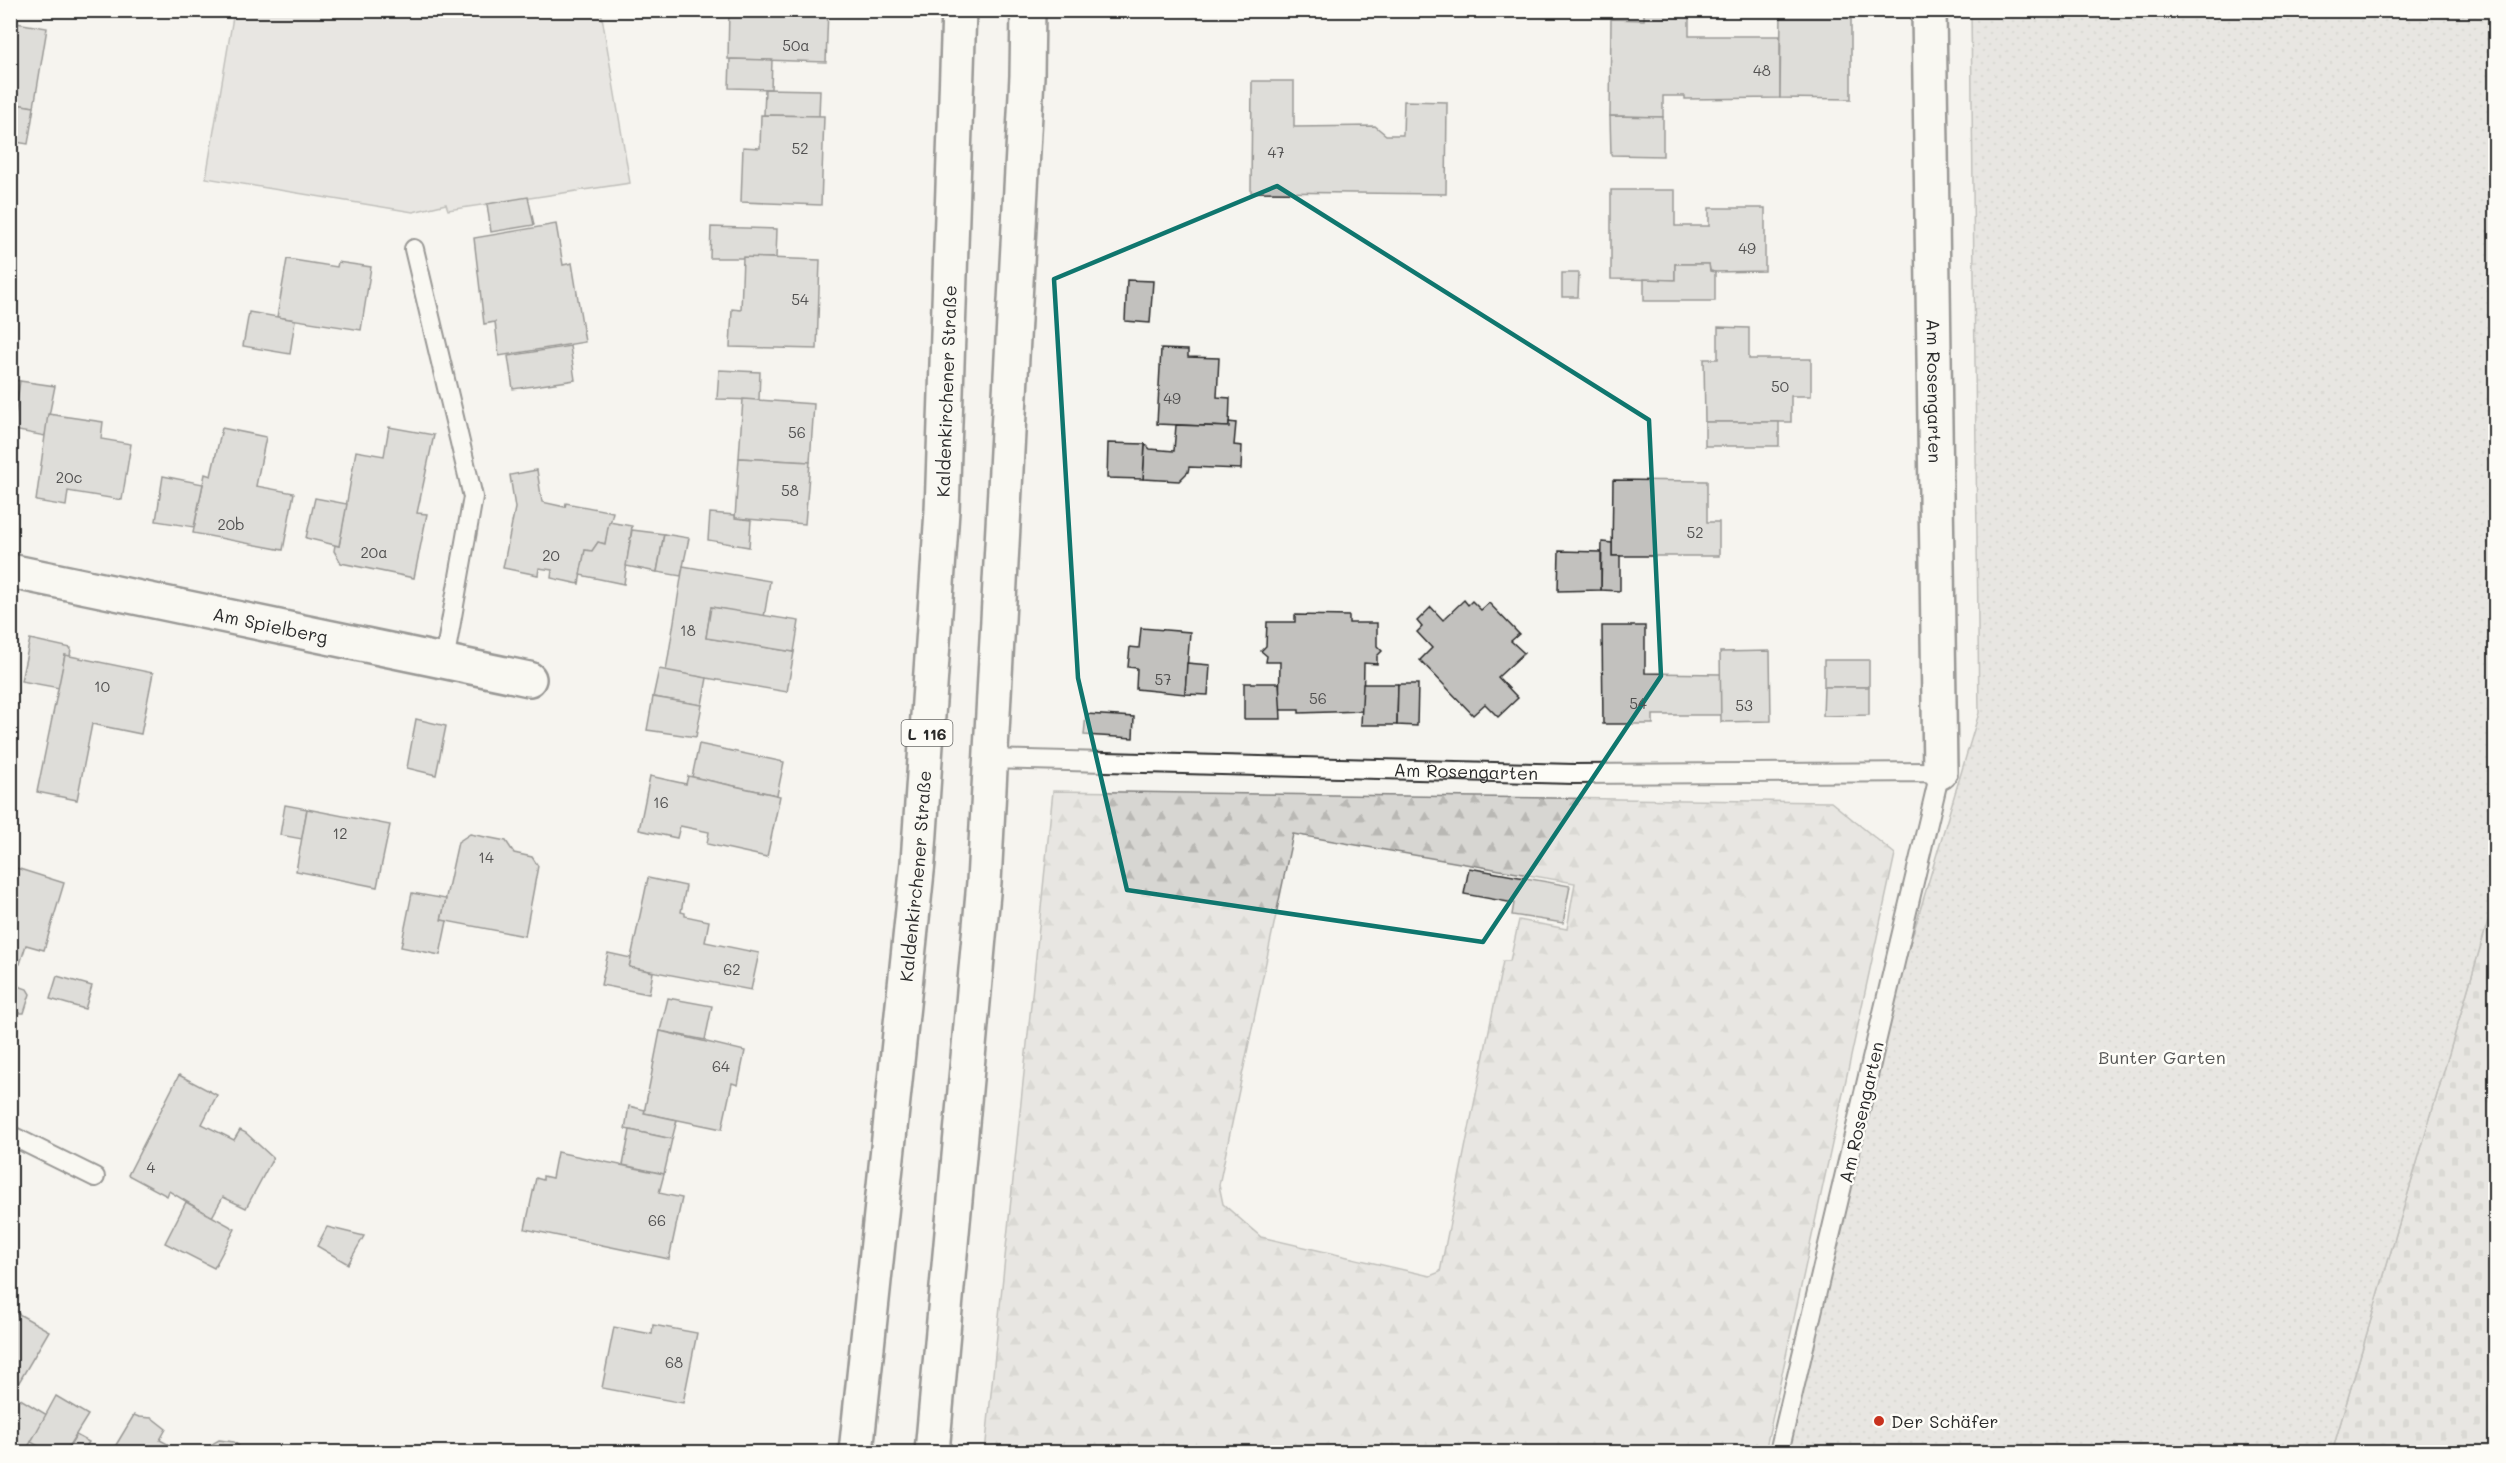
<svg xmlns="http://www.w3.org/2000/svg" width="2506" height="1463" viewBox="0 0 2506 1463" font-family="Mali,sans-serif">
  <style>
    .grass { fill: #d7d6d2; stroke: #81807e; stroke-width: 1.5 }
    .forest { fill: url(#forest-firs); stroke: #81807e; stroke-width: 1.5; fill-rule: evenodd }
    .cemetery { fill: url(#cemetery-stones); stroke: #81807e; stroke-width: 1.5 }
    .park { fill: url(#park-dots); stroke: #81807e; stroke-width: 1.5 }
    .building { fill: #c2c1be; stroke: #2b2b2b; stroke-width: 1.5 }
    .lines { fill: none; stroke-linecap: round; stroke-linejoin: round }
    .lane-casing { stroke: #2b2b2b; stroke-width: 22 }
    .street-casing { stroke: #2b2b2b; stroke-width: 38 }
    .primary-casing { stroke: #2b2b2b; stroke-width: 38 }
    .lane { stroke: #fdfcf7; stroke-width: 18 }
    .street { stroke: #fdfcf7; stroke-width: 33 }
    .primary { stroke: #fdfcf7; stroke-width: 33 }
    .marked { fill: none; stroke: #0f766e; stroke-width: 4.5; stroke-linejoin: round }
    .poi-dot { fill: #c8321e; stroke: #fdfcf7; stroke-width: 2 }
    .labels { text-anchor: middle; dominant-baseline: central; stroke-width: 5; stroke-linejoin: round; paint-order: stroke }
    .number-label { font-size: 15px; fill: #515050 }
    .shield { fill: #fdfcf7; stroke: #6a6a68; stroke-width: 1.5 }
    .shield-label { font-size: 16px; font-weight: bold; fill: #2b2b2b }
    .street-label { font-size: 18px; fill: #2b2b2b; stroke: #fdfcf7 }
    .park-label { font-size: 18px; fill: #565655; stroke: #fdfcf7 }
    .poi-label { font-size: 18px; fill: #2b2b2b; stroke: #fdfcf7; text-anchor: start }
  </style>
  <defs>
    <pattern id="forest-firs" width="22" height="20" patternUnits="userSpaceOnUse" patternTransform="scale(1.5)"><rect width="22" height="20" fill="#d7d6d2"/><path d="M5 1l3.5 6h-7zM16 11l3.5 6h-7z" fill="#b9b8b4"/></pattern>
    <pattern id="cemetery-stones" width="16" height="16" patternUnits="userSpaceOnUse" patternTransform="scale(1.5)"><rect width="16" height="16" fill="#d7d6d2"/><path d="M2 7V4a2 2 0 0 1 4 0v3zM10 15v-3a2 2 0 0 1 4 0v3z" fill="#b9b8b4"/></pattern>
    <pattern id="park-dots" width="8" height="8" patternUnits="userSpaceOnUse" patternTransform="scale(1.5)"><rect width="8" height="8" fill="#d7d6d2"/><path d="M2 2h.1M6 6h.1" fill="none" stroke="#b9b8b4" stroke-width="1.8" stroke-linecap="round"/></pattern>
  </defs>
  <rect width="100%" height="100%" fill="#f5f4ef"/>
  <filter id="ink" filterUnits="userSpaceOnUse"><feTurbulence type="fractalNoise" baseFrequency=".0167" numOctaves="2"/><feDisplacementMap in="SourceGraphic" scale="12" xChannelSelector="R" yChannelSelector="G"/><feConvolveMatrix kernelMatrix="1 2 1 2 8 2 1 2 1" color-interpolation-filters="sRGB"/></filter>
  <g filter="url(#ink)">
    <!-- grass -->
    <polygon class="grass" points="234,11 601,11 630,183 448,210 446,204 413,212 206,178"/>
    <!-- forest -->
    <path class="forest" d="M1053,791L1831,802L1895,854L1765,1452H985ZM1293,834L1575,883L1567,929L1519,920L1510,961H1503L1440,1272L1430,1276L1261,1237L1223,1204L1219,1185Z"/>
    <!-- cemetery -->
    <polygon class="cemetery" points="2495,897 2495,1452 2332,1452"/>
    <!-- park -->
    <polygon class="park" points="1971,11 2495,11 2495,897 2332,1452 1788,1452 1837,1235 1898,984 1979,713"/>
    <!-- building -->
    <g class="building">
      <polygon points="729,10 828,10 826,62 728,59"/>
      <polygon points="1644,10 1689,10 1689,36 1780,36 1780,98 1685,99 1685,96 1663,96 1663,117 1610,116 1611,19 1644,20"/>
      <polygon points="1781,10 1851,10 1851,99 1780,98"/>
      <polygon points="10,22 47,28 34,107 10,103"/>
      <polygon points="730,59 772,60 771,89 729,88"/>
      <polygon points="1252,81 1294,81 1294,127 1375,126 1386,135 1403,135 1404,101 1447,102 1446,194 1251,192"/>
      <polygon points="765,89 820,90 819,116 764,115"/>
      <polygon points="10,103 34,107 28,144 10,141"/>
      <polygon points="761,115 824,116 821,205 741,202 743,147 760,148"/>
      <polygon points="1610,116 1663,117 1663,156 1611,155"/>
      <polygon points="1611,190 1675,190 1675,226 1709,226 1709,208 1765,208 1765,271 1715,272 1710,271 1709,264 1675,264 1675,280 1611,279"/>
      <polygon points="528,197 534,225 491,232 487,204"/>
      <polygon points="556,224 563,265 572,263 585,342 499,356 495,322 484,324 474,238"/>
      <polygon points="711,227 777,229 776,258 710,258"/>
      <polygon points="743,257 820,260 817,349 730,347 732,309 741,310"/>
      <polygon points="287,259 337,267 338,262 371,267 361,330 277,317"/>
      <polygon points="1675,264 1709,264 1710,271 1715,272 1715,301 1644,301 1644,279 1675,280"/>
      <polygon points="1562,273 1579,273 1578,297 1562,297"/>
      <polygon points="1127,280 1153,281 1150,323 1125,321"/>
      <polygon points="249,312 295,320 290,354 243,346"/>
      <polygon points="1718,327 1749,328 1749,359 1811,359 1811,396 1791,396 1791,422 1705,422 1704,359 1718,359"/>
      <polygon points="570,346 575,380 513,389 508,356"/>
      <polygon points="1161,349 1188,350 1188,357 1219,358 1217,397 1230,398 1229,427 1157,424"/>
      <polygon points="719,370 760,372 759,400 717,399"/>
      <polygon points="10,379 20,381 13,430 10,430"/>
      <polygon points="20,381 55,386 45,436 13,430"/>
      <polygon points="743,399 814,404 810,462 739,458"/>
      <polygon points="48,414 103,422 101,439 131,444 122,500 68,491 66,506 36,501"/>
      <polygon points="1229,422 1236,423 1234,445 1242,446 1241,469 1189,467 1188,472 1179,481 1143,479 1145,444 1150,449 1174,451 1176,425 1229,427"/>
      <rect x="1705" y="422" width="74" height="24"/>
      <polygon points="389,427 434,435 417,513 427,514 414,578 341,563 334,551 335,545 339,546 356,451 384,456"/>
      <polygon points="222,428 266,437 256,486 294,493 283,550 193,533 205,474 211,476"/>
      <polygon points="1108,443 1145,444 1143,479 1107,478"/>
      <polygon points="739,458 810,462 805,524 735,518"/>
      <polygon points="537,470 542,502 565,507 566,503 613,512 605,544 598,542 592,551 585,550 579,584 551,578 552,570 539,568 538,575 503,568 515,508 510,475"/>
      <polygon points="163,476 203,484 194,527 156,521"/>
      <polygon points="1613,480 1707,481 1707,522 1719,522 1719,556 1612,556"/>
      <polygon points="315,498 347,504 339,546 306,538"/>
      <polygon points="710,513 735,515 735,518 751,520 749,547 708,540"/>
      <polygon points="609,522 632,526 624,584 580,575 585,550 592,551 598,542 605,544"/>
      <polygon points="632,530 664,534 657,572 626,566"/>
      <polygon points="664,534 689,538 681,576 657,572"/>
      <polygon points="1602,542 1612,543 1612,556 1620,556 1620,591 1601,590"/>
      <polygon points="1559,551 1601,552 1601,590 1558,591"/>
      <polygon points="683,566 770,581 764,617 711,607 706,638 794,652 787,692 666,671"/>
      <polygon points="1464,600 1468,605 1472,601 1481,610 1489,603 1519,634 1511,641 1524,653 1498,677 1518,698 1498,717 1485,704 1473,715 1420,660 1432,648 1417,632 1422,627 1417,621 1431,607 1443,620"/>
      <polygon points="711,607 799,621 794,652 706,638"/>
      <polygon points="1295,615 1349,616 1349,623 1377,623 1377,646 1382,651 1377,656 1377,664 1364,663 1363,711 1299,713 1299,710 1279,710 1280,662 1266,662 1267,656 1261,651 1266,646 1267,622 1295,622"/>
      <polygon points="1602,626 1645,626 1645,673 1721,674 1721,715 1653,715 1653,724 1603,724"/>
      <polygon points="1141,628 1190,632 1185,694 1136,689 1137,668 1128,667 1130,647 1139,648"/>
      <polygon points="30,639 71,648 70,657 65,655 59,688 21,681"/>
      <polygon points="1770,651 1771,721 1721,722 1720,652"/>
      <polygon points="65,655 153,673 141,734 92,724 77,800 37,792"/>
      <rect x="1824" y="660" width="45" height="27"/>
      <polygon points="1187,663 1210,665 1208,695 1185,694"/>
      <polygon points="659,669 707,678 702,705 653,697"/>
      <polygon points="1244,683 1279,683 1281,719 1244,719"/>
      <polygon points="1363,684 1398,684 1397,725 1361,725"/>
      <polygon points="1398,684 1418,684 1417,726 1397,725"/>
      <polygon points="1824,687 1869,687 1869,715 1823,716"/>
      <polygon points="653,697 702,705 696,737 647,730"/>
      <polygon points="1086,714 1134,717 1133,738 1084,735"/>
      <polygon points="416,719 446,726 436,775 407,768"/>
      <polygon points="699,744 784,762 777,795 692,777"/>
      <polygon points="650,776 686,784 688,776 780,796 767,857 707,844 709,832 680,826 677,838 639,830"/>
      <polygon points="285,805 307,809 302,839 280,835"/>
      <polygon points="307,809 390,825 377,887 296,871"/>
      <polygon points="470,834 506,841 514,853 532,857 538,866 525,936 441,920 458,842"/>
      <polygon points="10,866 64,883 44,950 26,945 20,964 10,962"/>
      <polygon points="1469,868 1570,886 1563,923 1512,915 1514,903 1464,894"/>
      <polygon points="648,878 686,886 681,912 685,913 685,916 709,921 705,942 759,953 751,990 629,967"/>
      <polygon points="412,893 446,899 441,920 447,921 440,955 401,947"/>
      <polygon points="608,953 631,958 629,967 653,972 649,994 601,985"/>
      <polygon points="10,962 17,964 11,983 10,983"/>
      <polygon points="57,976 92,986 85,1009 50,999"/>
      <polygon points="10,983 27,989 30,994 24,1013 14,1013 10,1024"/>
      <polygon points="668,998 712,1006 705,1040 660,1031"/>
      <polygon points="660,1031 745,1051 738,1085 732,1083 722,1129 644,1113"/>
      <polygon points="179,1075 217,1095 202,1124 234,1140 240,1130 246,1133 273,1158 246,1208 223,1197 212,1217 169,1191 167,1196 128,1175"/>
      <polygon points="629,1106 645,1110 644,1113 677,1120 672,1139 625,1129"/>
      <polygon points="630,1130 672,1139 664,1174 623,1165"/>
      <polygon points="557,1152 664,1174 659,1193 682,1198 669,1259 525,1229 536,1178 543,1180 543,1176 552,1178"/>
      <polygon points="186,1202 235,1229 214,1268 165,1243"/>
      <polygon points="327,1227 364,1236 348,1264 317,1246"/>
      <polygon points="17,1313 49,1331 12,1394 47,1415 25,1452 10,1452 10,1324"/>
      <polygon points="653,1325 697,1333 683,1403 602,1388 614,1327 652,1334"/>
      <polygon points="56,1396 88,1415 65,1452 49,1452 31,1442"/>
      <polygon points="134,1415 139,1417 152,1418 166,1429 160,1440 182,1452 106,1452 113,1450"/>
      <polygon points="76,1435 89,1442 83,1452 66,1452"/>
      <polygon points="219,1440 234,1442 246,1452 207,1452 212,1444"/>
    </g>
    <g class="lines">
      <!-- lane casing -->
      <g class="lane-casing">
        <g id="lane">
          <polyline points="414,249 473,497 444,662"/>
          <path id="s1" d="M990,759L1574,774L1940,772L1779,1452"/>
          <polyline points="10,1135 95,1177"/>
        </g>
      </g>
      <!-- street casing -->
      <g class="street-casing">
        <g id="street">
          <path id="s2" d="M1929,10L1940,772"/>
          <path id="s3" d="M10,571L529,679"/>
        </g>
      </g>
      <!-- primary casing -->
      <g class="primary-casing">
        <g id="primary">
          <path id="s4" d="M856,1452L918,862L942,511L959,10"/>
          <polyline points="932,1452 984,882 1027,76 1028,10"/>
        </g>
      </g>
      <!-- lane -->
      <use href="#lane" class="lane"/>
      <!-- street -->
      <use href="#street" class="street"/>
      <!-- primary -->
      <use href="#primary" class="primary"/>
    </g>
  </g>
  <!-- marked area -->
  <path d="M0 0H2506V1463H0ZM1277,186L1649,420L1661,676L1483,942L1127,890L1078,678L1054,279Z" fill="#f5f4ef" fill-opacity=".55" fill-rule="evenodd"/>
  <path class="marked" d="M1277,186L1649,420L1661,676L1483,942L1127,890L1078,678L1054,279Z"/>
  <!-- markers -->
  <circle class="poi-dot" cx="1879" cy="1421" r="6"/>
  <g class="labels">
    <!-- number labels -->
    <g class="number-label">
      <text x="796" y="45">50a</text>
      <text x="1762" y="70">48</text>
      <text x="800" y="148">52</text>
      <text x="1276" y="152">47</text>
      <text x="1747" y="248">49</text>
      <text x="800" y="299">54</text>
      <text x="1780" y="386">50</text>
      <text x="1172" y="398">49</text>
      <text x="797" y="432">56</text>
      <text x="69" y="477">20c</text>
      <text x="790" y="490">58</text>
      <text x="231" y="524">20b</text>
      <text x="1695" y="532">52</text>
      <text x="374" y="552">20a</text>
      <text x="551" y="555">20</text>
      <text x="688" y="630">18</text>
      <text x="1163" y="679">57</text>
      <text x="102" y="686">10</text>
      <text x="1318" y="698">56</text>
      <text x="1638" y="703">54</text>
      <text x="1744" y="705">53</text>
      <text x="661" y="802">16</text>
      <text x="340" y="833">12</text>
      <text x="486" y="857">14</text>
      <text x="732" y="969">62</text>
      <text x="721" y="1066">64</text>
      <text x="151" y="1167">4</text>
      <text x="657" y="1220">66</text>
      <text x="674" y="1362">68</text>
    </g>
    <!-- shield labels -->
    <rect class="shield" x="901.5" y="720" width="51" height="26" rx="4.5"/>
    <g class="shield-label">
      <text x="927" y="733">L 116</text>
    </g>
    <!-- street labels -->
    <g class="street-label">
      <text stroke="none"><textPath href="#s4" startOffset="1065">Kaldenkirchener Straße</textPath></text>
      <text stroke="none"><textPath href="#s2" startOffset="381">Am Rosengarten</textPath></text>
      <text stroke="none"><textPath href="#s3" startOffset="266">Am Spielberg</textPath></text>
      <text stroke="none"><textPath href="#s1" startOffset="476">Am Rosengarten</textPath></text>
      <text stroke="none"><textPath href="#s4" startOffset="579">Kaldenkirchener Straße</textPath></text>
      <text transform="translate(1861 1112) rotate(-77)">Am Rosengarten</text>
    </g>
    <!-- park labels -->
    <g class="park-label">
      <text x="2162" y="1057">Bunter Garten</text>
    </g>
    <!-- poi labels -->
    <g class="poi-label">
      <text x="1891" y="1421">Der Schäfer</text>
    </g>
  </g>
  <!-- margin -->
  <rect width="2506" height="1463" fill="none" stroke="#fdfcf7" stroke-width="36"/>
  <rect x="18" y="18" width="2470" height="1427" fill="none" stroke="#2b2b2b" stroke-width="2" filter="url(#ink)"/>
</svg>
